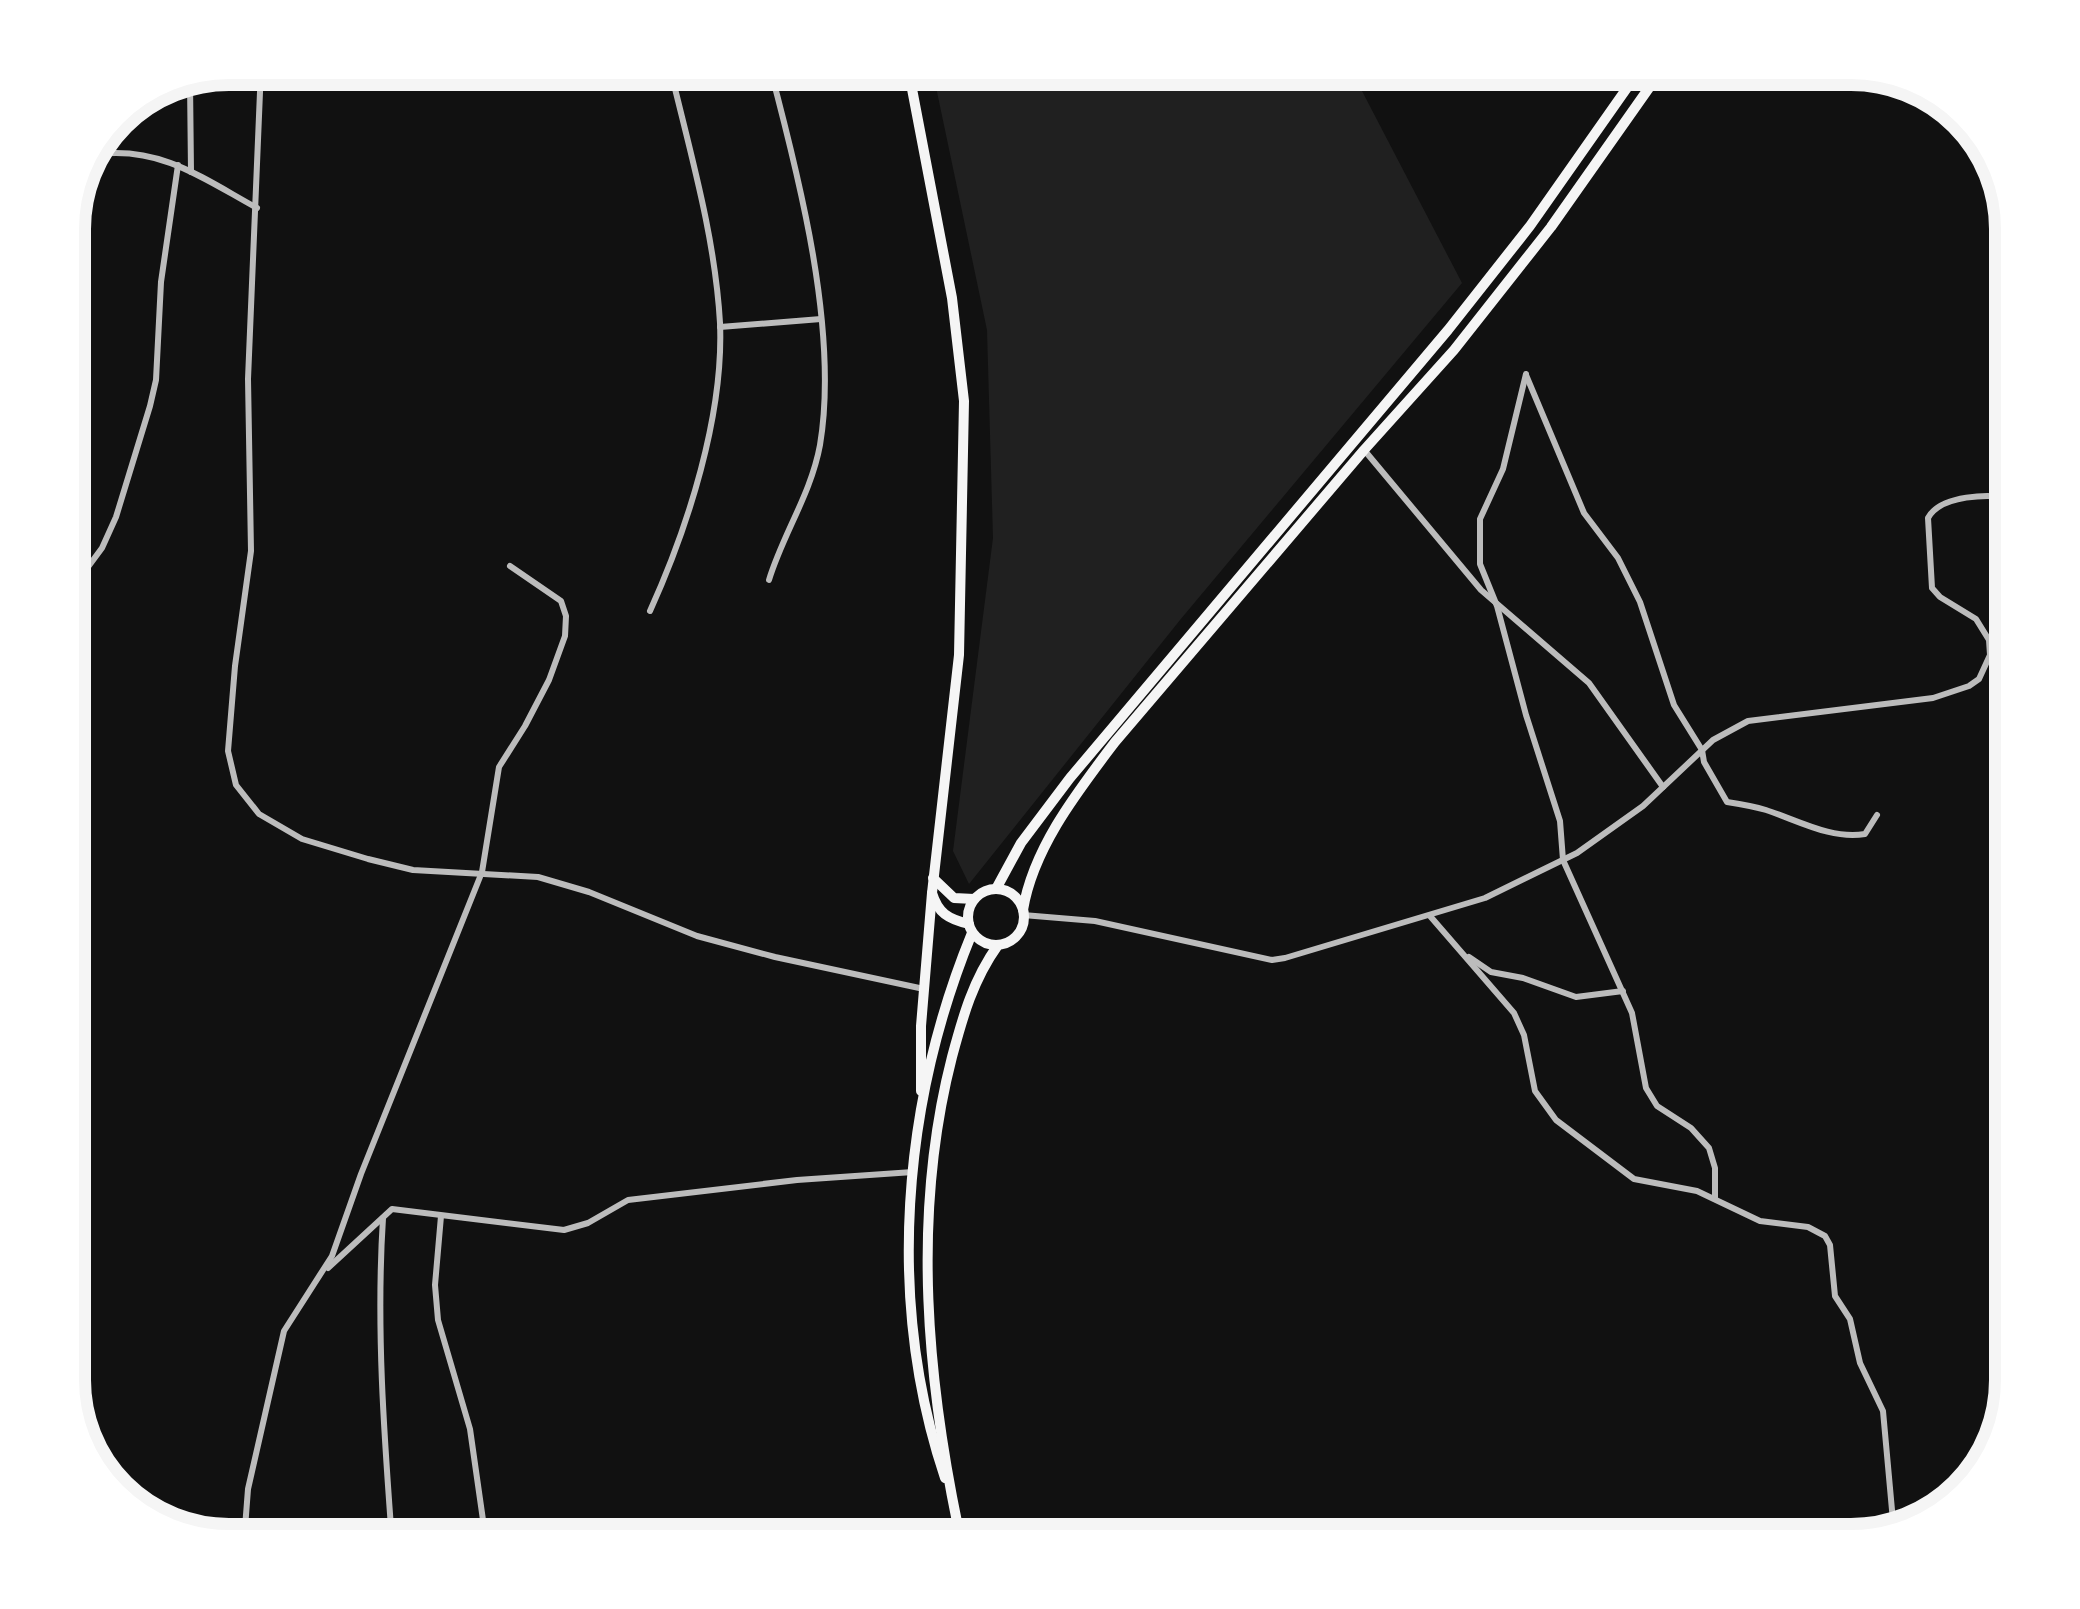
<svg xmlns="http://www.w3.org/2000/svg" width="2080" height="1609" viewBox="0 0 2080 1609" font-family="'Crimson Pro',serif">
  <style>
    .green { fill: #202020 }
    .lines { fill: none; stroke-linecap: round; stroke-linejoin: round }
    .minor { stroke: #bcbcbc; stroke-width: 6 }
    .primary { stroke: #f5f5f5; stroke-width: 10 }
    .trunk { stroke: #f5f5f5; stroke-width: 10 }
    .rim { fill: none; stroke: #f5f5f5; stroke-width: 12 }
  </style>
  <rect width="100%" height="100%" fill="#111"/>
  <!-- green -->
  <polygon class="green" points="932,68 1350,68 1462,283 1180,620 969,884 953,851 993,538 987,330"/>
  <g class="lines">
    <!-- minor -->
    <g class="minor">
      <polyline points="261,68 248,379 251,551 235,666 228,751 236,785 259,814 302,839 368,859 413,870 538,877 589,892 697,936 775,957 924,989"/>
      <polyline points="771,70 805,68"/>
      <polyline points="190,82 191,172"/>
      <path d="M99,154C162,147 204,179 257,208"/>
      <polyline points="720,327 821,319"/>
      <polyline points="1526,374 1503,469 1480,519 1480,564 1497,606 1526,715 1560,821 1563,860 1632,1013 1646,1088 1657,1106 1691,1128 1709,1148 1715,1168 1715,1198"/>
      <path d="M1526,375L1584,513L1618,558L1640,602L1674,705L1702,750L1704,762L1727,802C1740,804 1753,806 1766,810C1797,820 1832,840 1865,834L1877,815"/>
      <polyline points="1365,451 1481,590 1589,683 1663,787"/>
      <path d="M769,580C783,534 811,494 820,445C839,332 799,177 770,68"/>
      <polyline points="68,594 102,548 116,517 150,406 156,380 161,282 178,165"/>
      <path d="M650,611C688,527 724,415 720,323C715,236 690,152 670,68"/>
      <path d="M1023,915L1095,921L1272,960L1285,958L1485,898L1577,853L1643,806L1713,740L1748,721L1933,698L1969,686L1979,679L1990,655L1989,640L1976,619L1940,597L1932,588L1928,518C1940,495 1990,493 2012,499"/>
      <polyline points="1430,916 1514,1013 1524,1035 1535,1091 1556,1120 1634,1179 1697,1191 1760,1221 1808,1227 1825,1236 1830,1245 1835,1296 1850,1319 1860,1363 1883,1411 1894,1532"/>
      <polyline points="1469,957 1491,972 1523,978 1576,997 1623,991"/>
      <polyline points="441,1216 435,1285 438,1320 470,1429 486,1541"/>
      <path d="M383,1218C376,1326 384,1434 392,1541"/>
      <polyline points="328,1268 392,1209 564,1230 588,1223 628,1200 797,1180 913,1172"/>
      <polyline points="244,1541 248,1489 284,1331 332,1256 361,1174 482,872 499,767 525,726 549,680 565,636 566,616 561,601 510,566"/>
    </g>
    <!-- primary -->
    <g class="primary">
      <path d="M908,68L952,298L964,401L959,655L932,893C938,913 948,919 969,924"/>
      <polyline points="933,878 954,898 974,899"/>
    </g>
    <!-- trunk -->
    <g class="trunk">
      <polyline points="996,889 1021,843 1070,778 1448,330 1530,226 1641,68"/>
      <circle cx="996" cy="917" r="28"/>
      <path d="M1023,910C1033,848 1078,791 1115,742L1364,450L1454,350L1551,227L1663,68"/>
      <polyline points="921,1091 921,1026 932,893"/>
      <path d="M945,1478C886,1302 902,1104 972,933"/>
      <path d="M961,1541C927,1383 911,1216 952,1057C963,1016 973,980 998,945"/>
    </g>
  </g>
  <!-- crop -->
  <path d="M0 0H2080V1609H0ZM229 85H1851A144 144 0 0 1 1995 229V1380A144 144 0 0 1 1851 1524H229A144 144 0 0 1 85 1380V229A144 144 0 0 1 229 85Z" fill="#fff" fill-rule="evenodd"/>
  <path class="rim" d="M229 85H1851A144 144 0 0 1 1995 229V1380A144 144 0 0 1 1851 1524H229A144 144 0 0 1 85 1380V229A144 144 0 0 1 229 85Z"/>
</svg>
